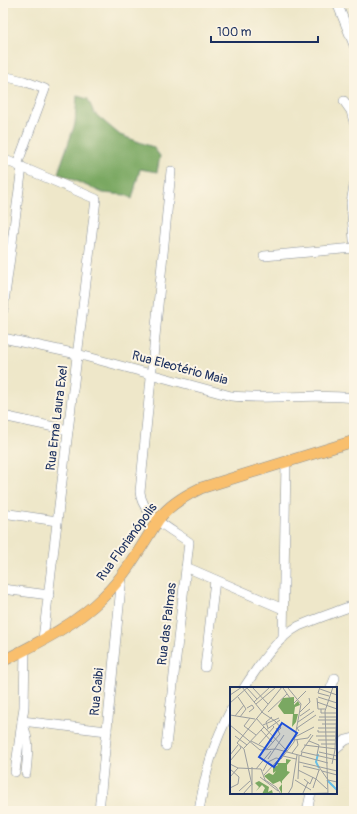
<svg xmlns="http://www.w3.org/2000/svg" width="357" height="814" viewBox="0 0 357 814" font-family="Pangolin,sans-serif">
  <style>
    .forest { fill: #7aa862; stroke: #4a6c60 }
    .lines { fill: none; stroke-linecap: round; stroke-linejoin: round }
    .minor-casing { stroke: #848b94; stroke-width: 10 }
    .major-casing { stroke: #848b94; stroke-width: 12 }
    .minor { stroke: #fff; stroke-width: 9 }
    .major { stroke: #f9bf6d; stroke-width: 11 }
    .labels { text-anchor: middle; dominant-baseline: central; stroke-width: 4; stroke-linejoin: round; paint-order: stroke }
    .street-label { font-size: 13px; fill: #1b2f5e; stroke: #fcf5e5 }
    .inset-river { fill: none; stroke: #69bfe6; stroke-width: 2 }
    .inset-road { fill: none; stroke: #9a9d9e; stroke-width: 1 }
    .view { fill: #1d4ed8; fill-opacity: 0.15; stroke: #1d4ed8; stroke-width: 2 }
    .inset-edge { fill: none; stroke: #1b2f5e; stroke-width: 2 }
  </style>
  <rect width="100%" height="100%" fill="#fcf5e5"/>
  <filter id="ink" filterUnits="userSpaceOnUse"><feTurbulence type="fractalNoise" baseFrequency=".025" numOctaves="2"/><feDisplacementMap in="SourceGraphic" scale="8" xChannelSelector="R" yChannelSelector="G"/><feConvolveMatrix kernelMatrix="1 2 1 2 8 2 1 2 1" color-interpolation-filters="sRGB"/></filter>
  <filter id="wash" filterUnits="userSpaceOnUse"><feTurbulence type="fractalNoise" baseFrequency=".012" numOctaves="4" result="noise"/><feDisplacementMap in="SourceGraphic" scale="16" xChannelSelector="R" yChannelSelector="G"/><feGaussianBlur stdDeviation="0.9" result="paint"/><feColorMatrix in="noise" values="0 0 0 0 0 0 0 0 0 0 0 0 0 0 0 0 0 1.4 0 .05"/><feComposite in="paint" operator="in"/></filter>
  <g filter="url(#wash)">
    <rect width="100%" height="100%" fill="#eee7c9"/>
    <!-- forest -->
    <polygon class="forest" points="77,96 88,99 94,113 120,135 153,147 160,156 157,172 140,169 132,199 126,195 103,193 58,173 75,124"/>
  </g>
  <g filter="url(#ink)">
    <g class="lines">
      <!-- minor casing -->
      <g class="minor-casing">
        <g id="minor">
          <polyline points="337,3 354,45"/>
          <polyline points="3,76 24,81 45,89 17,165"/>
          <polyline points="344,101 351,111 354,122"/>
          <polyline points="3,159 96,199 43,639"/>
          <polyline points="354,186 351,203 354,240"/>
          <polyline points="264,256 354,248"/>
          <polyline points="3,310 22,167"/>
          <path d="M3,338L77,354L231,396C272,400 313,393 354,398"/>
          <polyline points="3,416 68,430"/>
          <polyline points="3,513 57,521"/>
          <polyline points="186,567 283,609"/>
          <polyline points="3,589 49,595"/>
          <polyline points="283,638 286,462"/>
          <polyline points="205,667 215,580"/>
          <path d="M244,688C257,668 277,637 299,626C317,618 336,612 354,605"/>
          <polyline points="331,688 335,678"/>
          <path d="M166,746L189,542C172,530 142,516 140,492L171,171"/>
          <polyline points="336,748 346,740 354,738"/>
          <polyline points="15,772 24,707 25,650"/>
          <path d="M26,773C28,750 30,743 22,721L107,731"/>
          <polyline points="99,811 122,576"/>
          <path d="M199,811C205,774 213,743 231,710"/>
          <polyline points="307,811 311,793"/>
        </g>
      </g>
      <!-- major casing -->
      <g class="major-casing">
        <path id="major" d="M3,661C38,643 75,625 103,597C126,575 141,547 158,520C169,505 184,496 201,488L354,441"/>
      </g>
      <!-- minor -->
      <use href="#minor" class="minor"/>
      <!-- major -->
      <use href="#major" class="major"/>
    </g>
  </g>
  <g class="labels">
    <!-- street labels -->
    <g class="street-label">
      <text transform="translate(180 368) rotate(15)">Rua Eleotério Maia</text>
      <text transform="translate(57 418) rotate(-83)">Rua Erna Laura Exel</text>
      <text transform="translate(127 542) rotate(-54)">Rua Florianópolis</text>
      <text transform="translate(167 624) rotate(-83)">Rua das Palmas</text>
      <text transform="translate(97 692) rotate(-84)">Rua Caibi</text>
    </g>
  </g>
  <!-- overview -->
  <g transform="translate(230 687)">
    <rect width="107" height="107" fill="#eee7c9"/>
    <path d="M64,10V18L68,14L70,18L65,20L64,27H68L66,35L62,40L63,27H54L48,19L53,11ZM56,72L61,73L57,78V84L60,85L52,94V107L49,101L52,97L50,94L43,97L34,89L39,86L43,88L46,84L43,86V81L48,78L46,76H56ZM29,94L39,100L38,105L42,103L43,107H32L35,101L32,98L26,104L29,100L25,96Z" fill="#7aa862"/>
    <path class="inset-river" d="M88,67L86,75L89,81M97,93L107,103"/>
    <path class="inset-road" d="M12,0L33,26M22,0L38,17M90,0L88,6L99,9M17,1L27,12M53,1L60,11M90,2L107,8M0,8L12,0M8,10L16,22L10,30M88,10L107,16M87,11L88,22H95M24,15L40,0M87,15L107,22M0,16L18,0M64,16L76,4M26,17L46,0M17,21L22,18L24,21L19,25M91,22V26H106M38,25L57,7M70,25L80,15L79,11M33,26L45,34L51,41L48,44M0,28L25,32M5,29L14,18M70,29L80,22M89,30H107M20,31L14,39L26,48M88,33H107M68,35L84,24M92,37H107M0,38L30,63L46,62L98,76M33,38L49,31M34,40L57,64M38,41L36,35L42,30M88,41H107M31,43L43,56M36,43L50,33M88,43V45H107M69,44L67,41L86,28M5,49L17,58M86,49H107M65,50L84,40M64,53L78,51L81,47M88,53H107M21,54L37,62M79,54L89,58L87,68M29,57L44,40L43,39M91,57H107M74,58L107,62M14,61L34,40L26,31M37,62L50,47L46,41M71,65L83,48M89,65L107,69M62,66L68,58L67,53M0,68L8,58M53,69L66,72M71,69L72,65L107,73M38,72L54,48M0,74L11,61L10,59M69,75L107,84M0,77L8,81L31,82L35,93L46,100L51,107M102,77L105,63L107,19M73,79L90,83M22,80V107M89,80L98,93L107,95M0,82L9,90M26,82L41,64M68,83L86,92L97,102M33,84L38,75L46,71L51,72L64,55L71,17L58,1M92,84L107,88M34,88L47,74M0,90L8,81M30,90L48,104M68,92L69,69M74,92L80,97L83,90M65,93L81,103M22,98L14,62L7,56L52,0M0,101L8,97L9,90M83,101L89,83M9,104L20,94M73,106L78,95M13,107L21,98M58,107L62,100L67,68M64,107L98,106M98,107L95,24L103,0"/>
    <path class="view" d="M52,36L67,46L44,80L29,70Z"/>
    <rect width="107" height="107" class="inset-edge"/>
  </g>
  <!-- margin -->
  <rect width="357" height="814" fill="none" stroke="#fcf5e5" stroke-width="16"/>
  <!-- scale -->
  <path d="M211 36v6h107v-6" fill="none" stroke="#1b2f5e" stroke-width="2"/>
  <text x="217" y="36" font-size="12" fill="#1b2f5e" stroke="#fcf5e5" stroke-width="3" paint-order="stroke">100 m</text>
</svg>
